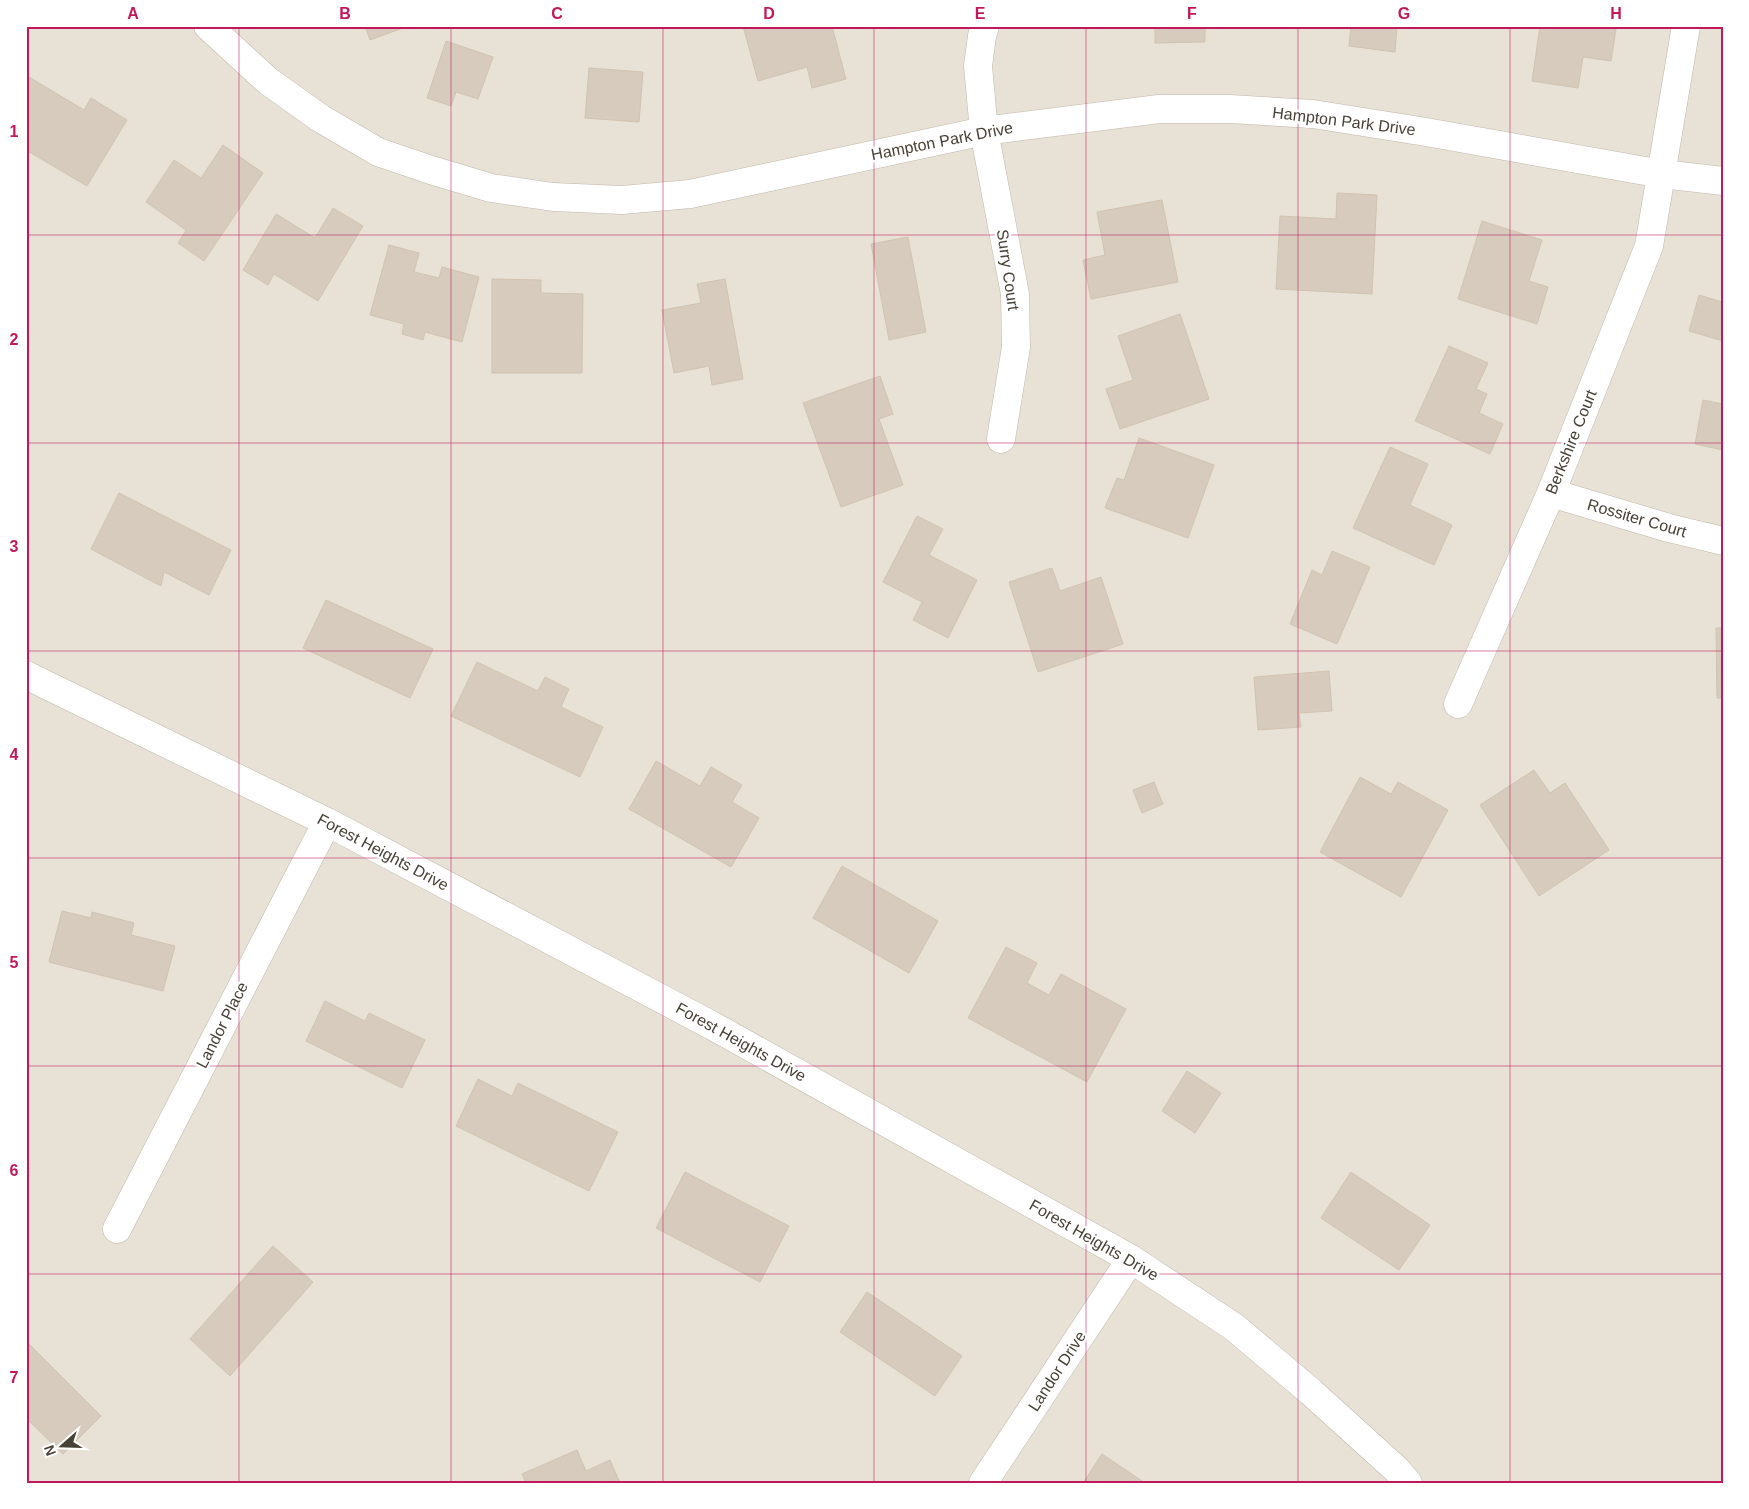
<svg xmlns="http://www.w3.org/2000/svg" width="1749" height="1509" viewBox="0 0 1749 1509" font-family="Arial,sans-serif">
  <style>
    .residential { fill: #e8e1d5 }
    .building { fill: #d6cbbd; stroke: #d1c3b0 }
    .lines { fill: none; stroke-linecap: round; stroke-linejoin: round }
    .minor-casing { stroke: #c0b7aa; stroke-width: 29 }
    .minor { stroke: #fff; stroke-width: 28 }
    .grid { fill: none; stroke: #c2185b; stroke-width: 1; stroke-opacity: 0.55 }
    .labels { text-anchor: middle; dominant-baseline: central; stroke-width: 5; stroke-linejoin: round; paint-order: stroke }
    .street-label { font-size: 16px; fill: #474036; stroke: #fff }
    .neatline { fill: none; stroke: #c2185b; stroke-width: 2 }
    .grid-label { font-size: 16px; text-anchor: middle; font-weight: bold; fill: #c2185b }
  </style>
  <rect width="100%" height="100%" fill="#f4f0e7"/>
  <!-- residential -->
  <rect class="residential" x="26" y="26" width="1697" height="1457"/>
  <!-- building -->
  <g class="building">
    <polygon points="365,26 402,26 403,28 370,40"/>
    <polygon points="743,26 832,26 846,79 812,88 807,67 758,81"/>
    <polygon points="1155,26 1233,26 1205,27 1205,42 1155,43"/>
    <polygon points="1351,26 1397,26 1395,52 1349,46"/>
    <polygon points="1540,26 1596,26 1616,29 1611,61 1583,57 1578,88 1532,81"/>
    <polygon points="446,41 493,57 478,99 456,92 451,106 427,98"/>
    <polygon points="589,68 643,72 639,122 585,118"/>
    <polygon points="29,77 84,110 91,98 127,120 87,186 26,150 26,81"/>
    <polygon points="223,145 263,173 204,261 178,243 186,230 146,202 174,160 201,178"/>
    <polygon points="1337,193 1377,195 1372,294 1276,289 1280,216 1336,219"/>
    <polygon points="1162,200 1178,282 1091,299 1083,260 1105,255 1097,212"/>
    <polygon points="333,208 363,226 318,301 274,274 268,285 243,270 276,214 315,238"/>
    <polygon points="1482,221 1542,240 1529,281 1548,287 1537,324 1458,299"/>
    <polygon points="908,237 926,332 889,340 871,244"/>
    <polygon points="389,245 419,253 414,272 439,278 442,267 479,277 462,342 425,332 423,340 402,334 404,324 370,315"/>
    <polygon points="492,279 541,280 541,293 583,294 582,373 492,373"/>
    <polygon points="725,279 743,379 712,385 709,366 674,373 662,310 701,303 697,284"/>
    <polygon points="1699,295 1722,302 1723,298 1723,341 1689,331"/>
    <polygon points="1180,314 1209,399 1120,429 1106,389 1133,380 1118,336"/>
    <polygon points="1449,346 1488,363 1476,389 1487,394 1479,413 1503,424 1490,454 1415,421"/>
    <polygon points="880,376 893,414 879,419 903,485 841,507 803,403"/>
    <polygon points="1703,400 1723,404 1723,450 1695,444"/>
    <polygon points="1139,438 1214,465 1188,538 1105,508 1117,478 1124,480"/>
    <polygon points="1390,447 1428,464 1410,505 1452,525 1434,565 1353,528"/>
    <polygon points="119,493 231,550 209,595 164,572 161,586 91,549"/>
    <polygon points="917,516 943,529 929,555 977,580 948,638 913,620 922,602 883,582"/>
    <polygon points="1332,551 1370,567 1337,644 1290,624 1312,570 1322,575"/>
    <polygon points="1052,568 1060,591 1101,577 1123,644 1038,672 1009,582"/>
    <polygon points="326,600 433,649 410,698 303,648"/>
    <polygon points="1716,628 1723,628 1723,698 1717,698"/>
    <polygon points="477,662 538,691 545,677 569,689 561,707 603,727 580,777 451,716"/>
    <polygon points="1329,671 1332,711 1299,713 1301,727 1258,730 1254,677"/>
    <polygon points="656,761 700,786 711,767 742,785 732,802 759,818 731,867 629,809"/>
    <polygon points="1534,770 1550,793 1565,783 1609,850 1539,896 1480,805"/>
    <polygon points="1360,777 1391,794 1398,782 1448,810 1401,897 1320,852"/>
    <polygon points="1154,782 1163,804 1142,813 1133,790"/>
    <polygon points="842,866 938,921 909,973 813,918"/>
    <polygon points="62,911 91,918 92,912 134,923 131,935 175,946 163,991 49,962"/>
    <polygon points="1006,947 1037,963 1027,983 1049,995 1061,974 1126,1009 1087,1082 968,1018"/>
    <polygon points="325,1001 365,1021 369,1013 425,1040 402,1088 306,1041"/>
    <polygon points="1187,1071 1221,1093 1195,1133 1162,1111"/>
    <polygon points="478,1079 512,1096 518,1083 618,1132 589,1191 456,1126"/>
    <polygon points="685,1172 789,1226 760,1282 656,1228"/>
    <polygon points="1351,1172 1430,1225 1399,1270 1321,1218"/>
    <polygon points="273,1246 313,1282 230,1376 190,1339"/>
    <polygon points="867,1292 962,1356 935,1396 840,1332"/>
    <polygon points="27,1342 101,1416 63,1454 26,1418"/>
    <polygon points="577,1450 586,1471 610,1460 620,1483 526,1483 522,1474"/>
    <polygon points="1102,1454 1145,1483 1083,1483"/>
  </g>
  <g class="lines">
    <!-- minor casing -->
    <g class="minor-casing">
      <g id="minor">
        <polyline points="208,26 268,81 320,118 378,152 431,170 491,188 553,197 622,200 690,194 984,131 1159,109 1230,109 1313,114 1426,132 1662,174 1723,181"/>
        <polyline points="985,26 982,36 978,66 984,131 1015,294 1016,347 1001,439"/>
        <polyline points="1551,493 1669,528 1723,541"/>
        <polyline points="26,675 327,822 713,1026 1131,1259 1234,1327 1311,1392 1397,1470 1408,1483"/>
        <polyline points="1458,704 1551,493 1649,246 1686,26"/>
        <polyline points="117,1229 327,822"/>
        <polyline points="983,1483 1131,1259"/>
      </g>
    </g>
    <!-- minor -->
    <use href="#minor" class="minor"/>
  </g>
  <!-- grid -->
  <path class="grid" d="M239,26V1483M451,26V1483M663,26V1483M874,26V1483M1086,26V1483M1298,26V1483M1510,26V1483M26,235H1723M26,443H1723M26,651H1723M26,858H1723M26,1066H1723M26,1274H1723"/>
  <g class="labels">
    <!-- street labels -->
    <g class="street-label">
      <text transform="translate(1344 121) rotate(7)">Hampton Park Drive</text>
      <text transform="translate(942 141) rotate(-11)">Hampton Park Drive</text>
      <text transform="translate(1008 270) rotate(82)">Surry Court</text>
      <text transform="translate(1571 442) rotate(-68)">Berkshire Court</text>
      <text transform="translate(1637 518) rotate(16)">Rossiter Court</text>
      <text transform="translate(383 852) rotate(28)">Forest Heights Drive</text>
      <text transform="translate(222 1025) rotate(-63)">Landor Place</text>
      <text transform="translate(741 1042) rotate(29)">Forest Heights Drive</text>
      <text transform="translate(1094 1240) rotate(30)">Forest Heights Drive</text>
      <text transform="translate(1057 1371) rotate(-57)">Landor Drive</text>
    </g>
  </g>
  <!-- border -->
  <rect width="1749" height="1509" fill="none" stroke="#ffffff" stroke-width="55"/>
  <!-- north arrow -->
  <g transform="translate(62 1446) rotate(250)" stroke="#ffffff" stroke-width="4" paint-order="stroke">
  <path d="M0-4L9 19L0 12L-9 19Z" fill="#474036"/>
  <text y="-8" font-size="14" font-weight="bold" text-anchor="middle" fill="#474036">N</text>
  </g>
  <rect x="28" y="28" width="1694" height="1454" class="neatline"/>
  <g class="grid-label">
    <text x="133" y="19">A</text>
    <text x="345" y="19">B</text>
    <text x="557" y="19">C</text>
    <text x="769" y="19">D</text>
    <text x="980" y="19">E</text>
    <text x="1192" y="19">F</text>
    <text x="1404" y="19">G</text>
    <text x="1616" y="19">H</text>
    <text x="14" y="137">1</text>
    <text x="14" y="345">2</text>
    <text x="14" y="552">3</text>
    <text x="14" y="760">4</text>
    <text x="14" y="968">5</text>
    <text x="14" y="1176">6</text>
    <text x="14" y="1383">7</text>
  </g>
</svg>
